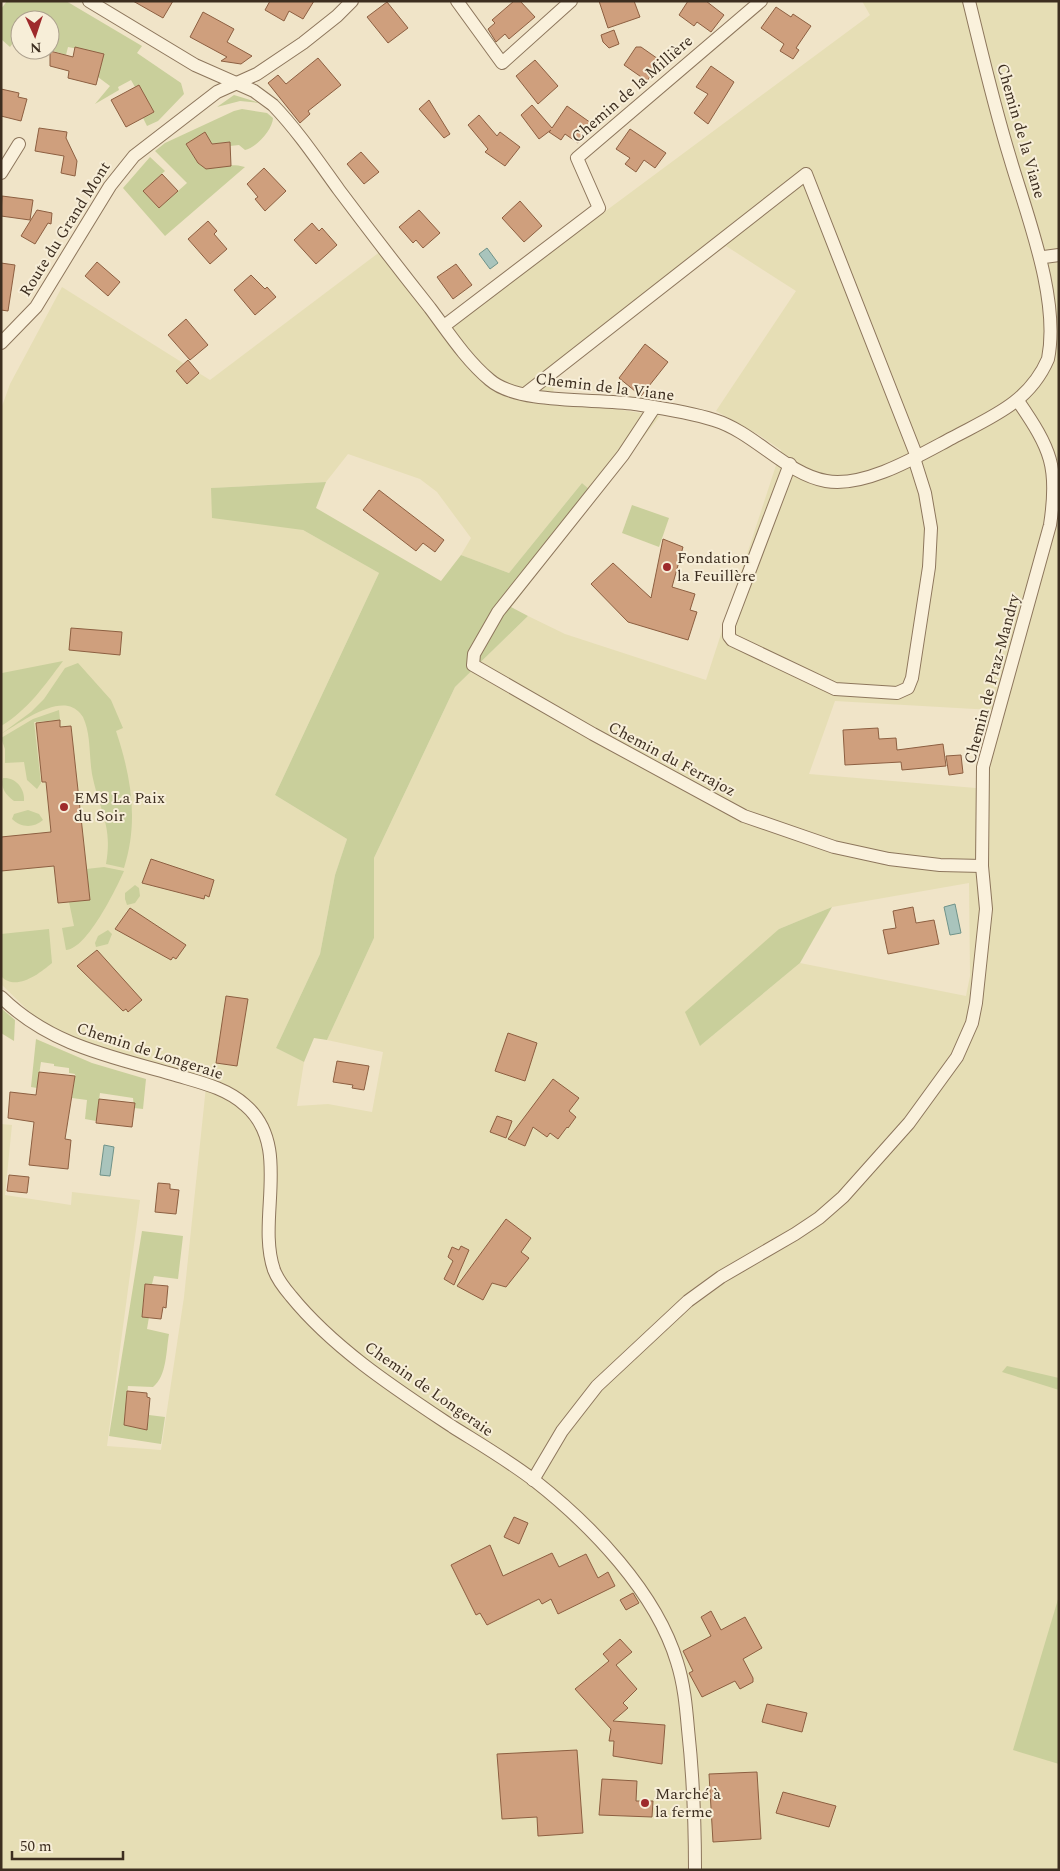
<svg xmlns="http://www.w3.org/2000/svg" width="1060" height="1871" viewBox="0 0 1060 1871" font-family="Spectral,serif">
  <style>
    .farmland { fill: #e6deb5; fill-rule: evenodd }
    .green { fill: #c9cf9b }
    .water { fill: #a9c4bc; stroke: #6f938a }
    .building { fill: #cf9f7d; stroke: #8d5f41 }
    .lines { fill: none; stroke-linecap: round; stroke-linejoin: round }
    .street-casing { stroke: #8d765c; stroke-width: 14 }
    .street { stroke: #faf1dc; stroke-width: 12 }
    .poi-dot { fill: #9e2a2b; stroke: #f7eed8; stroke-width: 2 }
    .labels { text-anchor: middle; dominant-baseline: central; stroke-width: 4; stroke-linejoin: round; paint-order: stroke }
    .street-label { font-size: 16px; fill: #3d2e20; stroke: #f7eed8 }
    .poi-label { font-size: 16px; fill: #3d2e20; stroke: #f7eed8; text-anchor: start }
  </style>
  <rect width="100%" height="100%" fill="#f0e4c8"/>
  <!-- farmland -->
  <path class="farmland" d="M862,1H1059V1870H1V1124L12,1125L5,1195L71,1205L72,1192L140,1200L107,1446L161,1450L184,1297L207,1077L87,1046L43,1025L1,984V409L10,384L62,287L210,380L385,248L448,328L870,15ZM726,246L796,291L716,411L759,435L781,450L706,680L565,634L528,616L455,687L374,858V938L327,1040L383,1052L372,1112L328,1104L297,1106L304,1062L276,1048L320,954L335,875L347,839L275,795L379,573L303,530L212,488L326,482L348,454L420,479L437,492L471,538L461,555L509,573L582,483L597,496L660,416L616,409L553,404L554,376L610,329ZM835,701L992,710L977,767L976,788L809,774ZM969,883L970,976L966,996L800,963L700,1046L779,929L832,907Z"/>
  <!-- green -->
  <g class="green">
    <polygon points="7,1 66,1 142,46 137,53 181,83 184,94 158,121 147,126 143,118 154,112 139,85 135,87 131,80 118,87 119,90 95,104 110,86 98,77 104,54 68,47 66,55 50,50 55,23 50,20 27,17 26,20 20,20 20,40 16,39 10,47 1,39 1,9"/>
    <polygon points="234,95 260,103 240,101 217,107"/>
    <path d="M242,109L267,113L273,118C273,129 256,148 245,150L239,145L230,146L229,142L212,144L205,132L186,144C208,185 213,159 245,167L165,236L123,188L150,157L165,171L143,191L159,208L187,183L155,151L165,143L234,111Z"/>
    <polygon points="326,482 316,508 441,581 461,555 509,573 582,483 597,496 511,607 528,616 455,687 374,858 374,938 327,1040 314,1038 304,1062 276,1048 320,954 335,875 347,839 275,795 379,573 303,530 212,518 211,488"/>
    <polygon points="632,505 669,518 659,547 622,533"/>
    <path d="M63,661C44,686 28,710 1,726L2,673Z"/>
    <path d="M78,663L111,700L123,728L116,731C131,776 139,821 124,868L106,864C113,825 99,810 92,774C89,756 91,734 83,717C80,712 74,707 68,706C48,702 18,724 1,734L31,712L44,699L65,668Z"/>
    <polygon points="59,710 60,720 34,722 41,783 37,789 27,780 24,762 5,763 5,749 1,738 33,719"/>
    <path d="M3,778C15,777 25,788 24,801H14C6,795 0,788 3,778Z"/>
    <path d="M28,810L39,814L43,820C34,828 21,828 12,819L14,814Z"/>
    <path d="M104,867L124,871C116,889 87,949 66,950L62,928L74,926L69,902L89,900L86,869Z"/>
    <polygon points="135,885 139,888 140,896 135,903 127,905 125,899 125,893"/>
    <polygon points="832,907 800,963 700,1046 685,1012 779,929"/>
    <path d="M49,929L52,963C39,974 15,992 1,976V934Z"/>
    <polygon points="108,930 112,934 108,944 96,947 95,943 98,936"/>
    <polygon points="1,1008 15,1020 14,1041 1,1033"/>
    <polygon points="36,1039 92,1063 146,1079 143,1109 134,1108 133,1098 100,1093 96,1121 85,1119 87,1100 72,1098 75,1074 69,1073 69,1068 54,1066 54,1064 41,1062 37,1088 31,1087"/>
    <path d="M142,1231L183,1236L178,1279L154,1276L152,1284H145L142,1316L149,1317L147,1329L169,1334C166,1351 167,1376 153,1387L128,1386L124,1425L147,1430L149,1415L165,1417L161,1444L109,1436Z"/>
    <polygon points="1007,1366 1059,1378 1059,1390 1002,1372"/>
    <polygon points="1059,1596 1059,1764 1013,1750"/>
  </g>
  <!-- water -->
  <g class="water">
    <polygon points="487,248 498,263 490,269 479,254"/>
    <polygon points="955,904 961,933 950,935 944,907"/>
    <polygon points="104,1145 114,1147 110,1176 100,1175"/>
  </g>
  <!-- building -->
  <g class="building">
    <polygon points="133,1 173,1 163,18"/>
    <polygon points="270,1 314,1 303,19 289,11 284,21 265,10"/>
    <polygon points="514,1 520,1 535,17 509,39 505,34 496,42 488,29 495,23 492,20"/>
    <polygon points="599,1 634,1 640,17 608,28"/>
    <polygon points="688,1 706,1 724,15 711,32 697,22 694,26 679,15"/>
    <polygon points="387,2 408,28 388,43 367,17"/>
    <polygon points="776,7 791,17 793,14 811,26 796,48 799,50 793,59 780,51 784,44 761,28"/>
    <polygon points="203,12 234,29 227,42 252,56 241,64 221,61 227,57 190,37"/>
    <polygon points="614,30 619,44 609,48 603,42 601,35"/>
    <polygon points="75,47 104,54 96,85 68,78 69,71 50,66 50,51 73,57"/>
    <polygon points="636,47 641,47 661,61 647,81 624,65"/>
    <polygon points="318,58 341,85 308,111 310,114 300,123 268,83 278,75 286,84"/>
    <polygon points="535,60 558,86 538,104 516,76"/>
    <polygon points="711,66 734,82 708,124 694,113 708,94 696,87"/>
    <polygon points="139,85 154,112 126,127 111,100"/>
    <polygon points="1,89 19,93 18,97 27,99 21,121 1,116"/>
    <polygon points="429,100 450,134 444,138 419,109"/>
    <polygon points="532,105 552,128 567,106 591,123 578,143 565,134 561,140 549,132 551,130 539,139 521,115"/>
    <polygon points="479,115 497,136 500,132 520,147 505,166 485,152 488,149 468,125"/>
    <polygon points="39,128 67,132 66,138 77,161 75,176 61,173 64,156 35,151"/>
    <polygon points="630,129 666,153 655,168 644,160 636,172 625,164 630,158 616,149"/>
    <polygon points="205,132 212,144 230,142 231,166 206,169 198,163 186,144"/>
    <polygon points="361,152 379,172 364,184 347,164"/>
    <polygon points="264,168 286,191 265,211 255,199 258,197 247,184"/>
    <polygon points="162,174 178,191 159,208 143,191"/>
    <polygon points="2,196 33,200 30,220 1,216"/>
    <polygon points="520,201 542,226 524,242 502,218"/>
    <polygon points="37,210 52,213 51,224 48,223 35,244 21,236"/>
    <polygon points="419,210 440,233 423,248 416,240 413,243 399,227"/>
    <polygon points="208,221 217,231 214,234 227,249 210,264 188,239"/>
    <polygon points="312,223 319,231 322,228 337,245 316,264 294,240"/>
    <polygon points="97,262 120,282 108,296 85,276"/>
    <polygon points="1,263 15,265 8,311 1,310"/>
    <polygon points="456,264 472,285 453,299 437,277"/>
    <polygon points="251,275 265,289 267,287 276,297 255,315 234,290"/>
    <polygon points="186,319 208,345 190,360 168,335"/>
    <polygon points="645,344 668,362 641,396 619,378"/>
    <polygon points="188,360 199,373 187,384 176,371"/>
    <polygon points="379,490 444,540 435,552 423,543 416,551 363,510"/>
    <polygon points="663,539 683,547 672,587 695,594 690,610 697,612 688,640 628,622 591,584 613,563 651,598"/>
    <polygon points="71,628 122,632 120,655 69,650"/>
    <polygon points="60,720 60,727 71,726 90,900 58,903 54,866 1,871 1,837 51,832 46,782 42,782 36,723"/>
    <polygon points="878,728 879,739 896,738 897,750 943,744 946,766 902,770 901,762 845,765 843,730"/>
    <polygon points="961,755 963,773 949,775 946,756"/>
    <polygon points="151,859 214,880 209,897 205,895 204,899 142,883"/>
    <polygon points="913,907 916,923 934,920 939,944 888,954 883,930 896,928 893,911"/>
    <polygon points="130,908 186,945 176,959 173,957 171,960 115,929"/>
    <polygon points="97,950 142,1000 128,1012 126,1009 123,1011 77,966"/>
    <polygon points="226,996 248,999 237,1066 216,1063"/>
    <polygon points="508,1033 537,1043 525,1081 495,1071"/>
    <polygon points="337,1061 369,1066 364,1090 352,1088 353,1085 333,1082"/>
    <polygon points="39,1072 75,1076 65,1139 71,1140 68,1169 29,1165 34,1122 8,1118 10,1092 36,1095"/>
    <polygon points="553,1079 579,1098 569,1111 576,1117 568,1128 567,1127 558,1139 550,1133 547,1137 533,1127 525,1146 508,1139"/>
    <polygon points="99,1099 135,1103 132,1127 96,1123"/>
    <polygon points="497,1116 512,1121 506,1138 490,1132"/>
    <polygon points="9,1175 29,1177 27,1193 7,1191"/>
    <polygon points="158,1183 170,1184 170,1189 179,1190 176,1214 155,1212"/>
    <polygon points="506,1219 531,1238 521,1252 529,1258 506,1287 492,1283 483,1300 457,1286"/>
    <polygon points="461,1246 469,1250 454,1285 444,1279 453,1261 448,1257 452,1247 459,1250"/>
    <polygon points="145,1284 168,1286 166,1308 163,1307 161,1319 142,1317"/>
    <polygon points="127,1391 147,1393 147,1397 150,1398 147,1430 124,1425"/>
    <polygon points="514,1517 528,1523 519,1544 504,1537"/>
    <polygon points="490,1545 503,1576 552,1553 559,1567 586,1554 598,1578 608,1572 615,1586 558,1614 551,1599 542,1604 539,1599 487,1625 480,1613 476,1615 451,1565"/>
    <polygon points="633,1593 639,1603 626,1610 620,1600"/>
    <polygon points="711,1611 721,1630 745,1617 762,1648 743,1659 753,1678 753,1682 740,1689 735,1681 702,1697 689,1673 693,1671 683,1651 711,1636 701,1617"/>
    <polygon points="620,1639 632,1652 616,1665 637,1689 623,1703 628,1708 613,1721 665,1725 662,1764 613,1756 614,1741 609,1741 611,1729 575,1689 609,1661 603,1654"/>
    <polygon points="767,1704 807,1713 802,1732 762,1722"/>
    <polygon points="577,1750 583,1833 538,1836 537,1817 502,1819 497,1754"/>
    <polygon points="757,1772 761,1839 713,1842 709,1774"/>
    <polygon points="602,1779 637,1781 636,1801 653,1801 652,1817 599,1815"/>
    <polygon points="783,1792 836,1806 829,1827 776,1813"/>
  </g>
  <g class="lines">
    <!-- street casing -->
    <g class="street-casing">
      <g id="street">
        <path d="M89,1L195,65L254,91L273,105C298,131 318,161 339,190C369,230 399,269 430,308C448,332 466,360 490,380C519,405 596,398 635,404C661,408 689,412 714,420C754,432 786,474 826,481C865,488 918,456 952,438C991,417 1029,403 1048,359C1060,299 1027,216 1010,158C994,106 982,54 969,1"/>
        <polyline points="457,1 502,63 571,1"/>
        <polyline points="1,173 19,144"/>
        <polyline points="1044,257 1059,255"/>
        <polyline points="444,326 599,208 577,158 761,1"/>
        <polyline points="1,343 36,307 110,186 134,156 217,92 257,74 303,43 337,16 352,1"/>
        <polyline points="525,394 806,174 917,457"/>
        <polyline points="654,408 623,455 498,612 474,654 473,665 593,734 744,816 834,847 889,859 940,865 982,866"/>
        <polyline points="790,464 729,625 729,636 732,640 835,689 897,693 908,688 912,678 929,567 931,528 925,493 914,458"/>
        <path d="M1,997C50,1045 109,1056 172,1074C198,1082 225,1087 245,1105C293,1146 256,1218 274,1270C277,1278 285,1289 291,1296C334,1349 396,1389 453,1427C480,1444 509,1461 535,1481C591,1525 656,1592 677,1662C684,1684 686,1706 688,1729C693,1775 695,1823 695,1870"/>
        <path d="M533,1480L562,1431L597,1386L688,1301L721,1277L795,1234L819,1218L843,1197L909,1123L957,1057L972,1023L976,1003L986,909L982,866L983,767L1050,525C1059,467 1051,449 1018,401"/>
      </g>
    </g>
    <!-- street -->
    <use href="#street" class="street"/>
  </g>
  <!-- markers -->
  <g class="poi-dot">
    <circle cx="667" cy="567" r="5"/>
    <circle cx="64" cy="807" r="5"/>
    <circle cx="645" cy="1803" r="5"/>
  </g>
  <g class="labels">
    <!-- street labels -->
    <g class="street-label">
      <text transform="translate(632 89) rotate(-41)">Chemin de la Millière</text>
      <text transform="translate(1021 131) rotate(74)">Chemin de la Viane</text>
      <text transform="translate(65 229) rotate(-58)">Route du Grand Mont</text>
      <text transform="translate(605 387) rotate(7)">Chemin de la Viane</text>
      <text transform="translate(992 679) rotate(-75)">Chemin de Praz-Mandry</text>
      <text transform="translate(672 759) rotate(28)">Chemin du Ferrajoz</text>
      <text transform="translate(150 1051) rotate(18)">Chemin de Longeraie</text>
      <text transform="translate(429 1389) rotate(35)">Chemin de Longeraie</text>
    </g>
    <!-- poi labels -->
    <g class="poi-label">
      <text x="677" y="558">Fondation<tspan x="677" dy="18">la Feuillère</tspan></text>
      <text x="74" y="798">EMS La Paix<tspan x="74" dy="18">du Soir</tspan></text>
      <text x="655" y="1794">Marché à<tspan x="655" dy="18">la ferme</tspan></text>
    </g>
  </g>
  <!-- border -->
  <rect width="1060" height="1871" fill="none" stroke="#3d2e20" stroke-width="5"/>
  <!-- north arrow -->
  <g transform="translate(35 35) rotate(177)"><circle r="24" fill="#f7eed8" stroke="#ada18e"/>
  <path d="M0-4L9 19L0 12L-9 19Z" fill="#9e2a2b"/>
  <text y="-8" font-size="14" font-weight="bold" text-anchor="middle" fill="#3d2e20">N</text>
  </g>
  <!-- scale -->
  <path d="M12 1851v8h111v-8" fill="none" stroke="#3d2e20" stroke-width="2.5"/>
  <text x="20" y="1851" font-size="15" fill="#3d2e20" stroke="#f7eed8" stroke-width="4" paint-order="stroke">50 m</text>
</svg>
